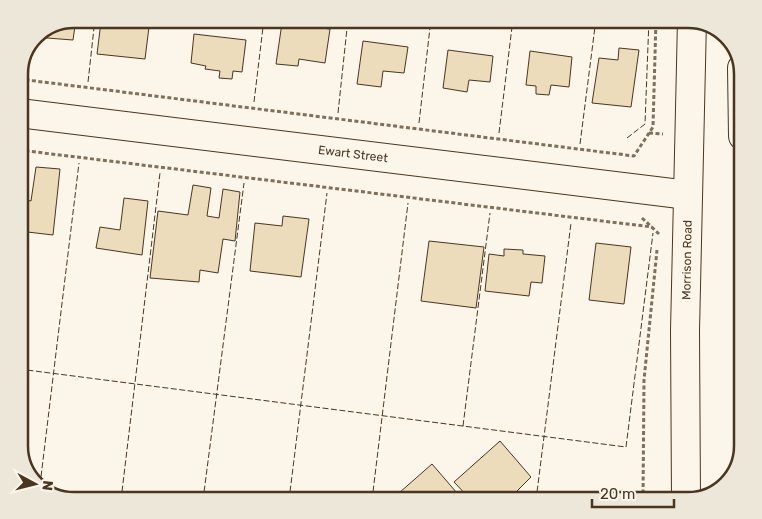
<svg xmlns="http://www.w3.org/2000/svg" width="762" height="519" viewBox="0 0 762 519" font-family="Rubik,sans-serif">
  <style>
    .building { fill: #ecdcbc; stroke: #4a3520 }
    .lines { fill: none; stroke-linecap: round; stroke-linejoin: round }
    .minor-casing { stroke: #4a3520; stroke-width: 30 }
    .major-casing { stroke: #4a3520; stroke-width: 30 }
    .path { stroke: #7f6f5c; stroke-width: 3; stroke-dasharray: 4 2.5; stroke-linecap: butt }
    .minor { stroke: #fbf6e9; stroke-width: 28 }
    .major { stroke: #fbf6e9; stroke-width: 28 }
    .fence { stroke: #4a3520; stroke-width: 1; stroke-dasharray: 6 2.5; stroke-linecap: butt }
    .labels { text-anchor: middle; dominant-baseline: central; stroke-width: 4; stroke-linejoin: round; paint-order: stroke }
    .street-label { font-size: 12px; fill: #4a3520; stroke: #fbf6e9 }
    .rim { fill: none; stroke: #4a3520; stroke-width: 2.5 }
  </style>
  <rect width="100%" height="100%" fill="#fbf6e9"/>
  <!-- building -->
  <g class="building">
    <polygon points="74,19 76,19 73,40 34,37 35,35"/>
    <polygon points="101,22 149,27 145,59 97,54"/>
    <polygon points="282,23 330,29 325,63 299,59 298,66 276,64"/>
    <polygon points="194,34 246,40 242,72 233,71 232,79 219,78 220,71 205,69 206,66 191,63"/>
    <polygon points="363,41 408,47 404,73 383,71 381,87 357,84"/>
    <polygon points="619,48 639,50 631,107 592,103 599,58 618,60"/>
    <polygon points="448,50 493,56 490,82 469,80 467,92 443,88"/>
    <polygon points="530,51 572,57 569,87 551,85 549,95 536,94 536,86 526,85"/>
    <polygon points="36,167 60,169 53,235 19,231 19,188 27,190 26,200 31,201"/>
    <polygon points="193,185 211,188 207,216 219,218 223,189 240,192 235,241 223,239 218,273 200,270 199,282 150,278 158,211 188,215"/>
    <polygon points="124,198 148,201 142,255 96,248 100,227 120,230"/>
    <polygon points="283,216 309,219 301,277 250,271 255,223 282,226"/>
    <polygon points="429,241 484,247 476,308 421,301"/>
    <polygon points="596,243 631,247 624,304 589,300"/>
    <polygon points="504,249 523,250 523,254 545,256 542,283 531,282 529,296 485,291 489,254 504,256"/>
    <polygon points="500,441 531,477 508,500 471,500 454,482"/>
    <polygon points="432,464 463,500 391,500"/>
  </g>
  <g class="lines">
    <!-- minor casing -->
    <g class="minor-casing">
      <polyline id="minor" points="19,113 688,195"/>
    </g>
    <!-- major casing -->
    <g class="major-casing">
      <g id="major">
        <polyline points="742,68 743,136"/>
        <polyline points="686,500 685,331 692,20"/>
      </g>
    </g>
    <!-- path -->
    <g class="path">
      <polyline points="19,79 634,156 653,127 656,19"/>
      <polyline points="649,133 663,134"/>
      <polyline points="19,150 652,227"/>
      <polyline points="642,218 659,234"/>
      <polyline points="643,500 644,380 657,250"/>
    </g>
    <!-- minor -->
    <use href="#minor" class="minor"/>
    <!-- major -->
    <use href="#major" class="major"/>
    <!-- fence -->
    <g class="fence">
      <polyline points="22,73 24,60"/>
      <polyline points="88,82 95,19"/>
      <polyline points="254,102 264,19"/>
      <polyline points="338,113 348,19"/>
      <polyline points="419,123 431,19"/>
      <polyline points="499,133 513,19"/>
      <polyline points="627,138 645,124 649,19"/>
      <polyline points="580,144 596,19"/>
      <polyline points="19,369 626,447 653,233"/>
      <polyline points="463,426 490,213"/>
      <polyline points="40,485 79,163"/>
      <polyline points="121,500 160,173"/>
      <polyline points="203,500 244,183"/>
      <polyline points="289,500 327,193"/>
      <polyline points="372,500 408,203"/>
      <polyline points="536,500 571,223"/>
    </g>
  </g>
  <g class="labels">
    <!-- street labels -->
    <g class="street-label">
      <text transform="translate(353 154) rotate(7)">Ewart Street</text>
      <text transform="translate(687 260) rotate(-89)">Morrison Road</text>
    </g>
  </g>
  <!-- crop -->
  <path d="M0 0H762V519H0ZM74 28H688A46 46 0 0 1 734 74V446A46 46 0 0 1 688 492H74A46 46 0 0 1 28 446V74A46 46 0 0 1 74 28Z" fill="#ede7d9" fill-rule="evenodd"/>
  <path class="rim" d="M74 28H688A46 46 0 0 1 734 74V446A46 46 0 0 1 688 492H74A46 46 0 0 1 28 446V74A46 46 0 0 1 74 28Z"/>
  <!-- north arrow -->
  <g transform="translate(35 484) rotate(97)" stroke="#fbf6e9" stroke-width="4" paint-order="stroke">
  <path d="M0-4L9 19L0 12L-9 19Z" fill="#4a3520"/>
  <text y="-8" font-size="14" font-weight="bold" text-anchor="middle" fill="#4a3520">N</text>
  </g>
  <!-- scale -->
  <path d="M592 499v8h82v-8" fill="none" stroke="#4a3520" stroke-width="2.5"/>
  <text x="600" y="499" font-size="15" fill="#4a3520" stroke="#fbf6e9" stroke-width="4" paint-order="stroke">20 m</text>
</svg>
